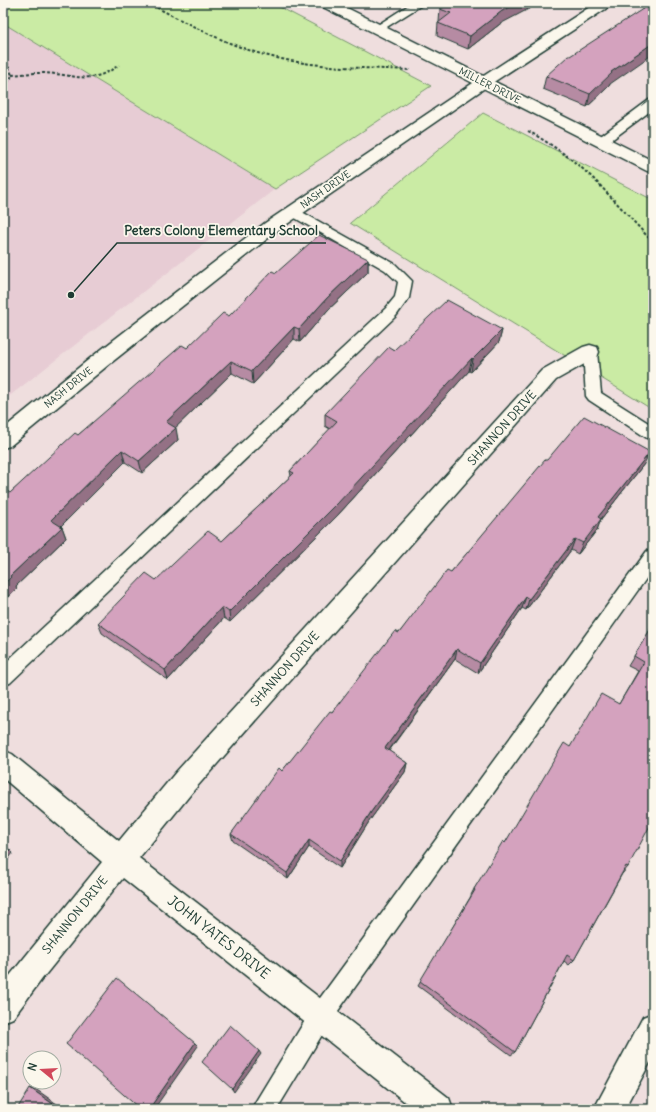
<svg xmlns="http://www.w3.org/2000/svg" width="656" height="1112" viewBox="0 0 656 1112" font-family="Delius,sans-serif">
	<rect width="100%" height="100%" fill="#efdede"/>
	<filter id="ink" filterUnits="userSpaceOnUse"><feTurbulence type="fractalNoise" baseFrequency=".025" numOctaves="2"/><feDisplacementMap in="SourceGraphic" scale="8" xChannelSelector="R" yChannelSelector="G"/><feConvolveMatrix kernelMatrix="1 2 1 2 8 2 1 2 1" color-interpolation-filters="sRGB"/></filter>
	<g filter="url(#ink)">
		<path fill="#e7ccd4" d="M3,23l272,166 -272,212z"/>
		<path fill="#caeba4" stroke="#74946c" d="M3,3h269l159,83 -156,103 -272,-166z
			M483,113l170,87v210l-303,-187z"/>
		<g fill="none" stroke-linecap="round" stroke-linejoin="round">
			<defs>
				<path id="service" d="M412,3h13l-43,27h-8l-1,-2z
					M653,99v10l-47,35h-8l-2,-3 2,-3 51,-38z
					M293,207l102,57 17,17 -3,17 -13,18 -386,367 -7,2v-20l383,-357 9,-11 3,-15 -13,-12 -97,-56 -2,-3 2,-3z
					M590,347l5,1 2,4 4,41 52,33v14l-6,-2 -58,-38 -3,-4 -3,-44 2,-4z
					M653,549v20l-325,456 -51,84h-25l4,-8 56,-92 335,-458z"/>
				<path id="minor" d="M319,3h18l316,158v11l-6,-1 -326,-165z
					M590,345l7,2 2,5 -2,5 -41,23 -362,410 -55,68 310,240 4,11h-39l-291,-231 -81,101 -29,39 -10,4v-38l99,-122 -99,-84v-28l9,4 107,87 57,-69 366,-402 41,-23z
					M653,1013v44l-28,52h-31l49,-92z"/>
				<path id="tertiary" d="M596,3h16l-2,3 -121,79 -212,146 -170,135 -97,80 -7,2v-19l90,-73 172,-133 214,-144z"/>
			</defs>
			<use href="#service" stroke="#1f3d34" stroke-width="3"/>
			<use href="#minor" stroke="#1f3d34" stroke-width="3"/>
			<use href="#tertiary" stroke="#1f3d34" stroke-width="3"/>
			<path stroke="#1f3d34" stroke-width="2" stroke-dasharray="3 2" stroke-linecap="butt" d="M148,3c41,21 83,45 129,55 44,10 89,10 134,12
				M3,53l9,22 -2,5 -7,4
				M12,75c9,-1 19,-2 28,-2 33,0 49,14 79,-8
				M528,131c29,16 57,37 79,62 16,16 30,33 46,49"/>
			<use href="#service" fill="#fbf7ec" fill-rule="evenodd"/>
			<use href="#minor" fill="#fbf7ec" fill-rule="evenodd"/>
			<use href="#tertiary" fill="#fbf7ec" fill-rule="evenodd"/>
		</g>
		<path fill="#b68ba3" stroke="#1f3d34" d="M440,9l60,15 -32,25 -31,-13 1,-13 1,-1z
			M546,76l64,8 -1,2 -22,21 -44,-18z
			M368,259v13l-41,39 -27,31 -6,-3 -41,45 -21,-11 -57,55 3,12 -36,33 -17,-11 -64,64 1,1 4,11 -50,48 1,2 -14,13 7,-108 68,-58 109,-87 42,-32 47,-43z
			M502,330l-3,12 -28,30 -2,-1 -132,145 -107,106 -6,-4 -56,62 -66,-47 -4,-10 58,-43 66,-39 69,-65 -1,-5 40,-42 -5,-3v-12l69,-64z
			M547,460l97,4 -43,55 -4,11 -19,24 -7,-4 -45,60 -4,-2 -44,65 -23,-14 -66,92 18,12 -2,9 -35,48 -30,48 -31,-21 -21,32 -55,-38 -2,-7 51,-63 50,-59 67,-79 52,-61z
			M653,582v11l-5,-3z
			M653,625l-25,242 -6,7 -48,86 -5,5 -5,-4 -49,91 -4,3 -93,-69 53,-90v-1l3,-6 96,-142 49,-43 19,-33 -10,-5z"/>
		<path fill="#947185" stroke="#1f3d34" d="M517,3h23l-40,21 -32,25 2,-13 32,-25z
			M653,43v11l-43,30 -1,2 -22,21 3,-13 21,-22z
			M368,259v13l-41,39 -27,31 -1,-13 28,-31z
			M294,327v12l-41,45 -1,-13z
			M502,330l-3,12 -28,30 2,-13z
			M472,358l-3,13 -132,145 -107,106 -1,-10z
			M231,361l1,12 -63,61 -3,-12z
			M176,428l2,12 -36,33 -3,-12z
			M122,450l3,12 -69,69 -5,-11z
			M650,452l-6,12 -43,55 -4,11 -19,24 5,-11 15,-26z
			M62,527l4,11 -50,48 1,2 -14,13v-16l7,-9z
			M575,539l-4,11 -45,60 3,-11z
			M526,597l-4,11 -44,65 2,-10z
			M222,607l2,11 -56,62 -3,-10z
			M457,649l-2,10 -71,98 1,-9z
			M407,763l-2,9 -35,48 -30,48v-7l31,-49z
			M309,840v7l-21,32 -1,-6z
			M6,846l7,7 -10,13v-16z
			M195,1043l3,3 -44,63h-5z
			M259,1051l2,3 -27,38 -2,-3z
			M30,1088l7,2 27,19h-4z"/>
		<path fill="#d4a2be" stroke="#1f3d34" d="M451,3h66l-15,8 -32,25 -32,-13 13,-10 -11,-4z
			M652,3h1v40l-42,29 1,1 -22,21 -44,-18 22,-20h2z
			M319,235l49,24 -41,39 -28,31 -5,-2 -42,44 -21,-10 -65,61 10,6 -37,33 -17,-11 -71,70 11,7 -52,49 1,1 -8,8v-93l3,-2 4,3 65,-60 3,2 104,-90 5,3 36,-35 6,3 43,-45 4,2z
			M447,300l55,30 -29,29 -1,-1 -135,146 -108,108 -7,-5 -57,63 -67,-47 48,-50 10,7 52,-49 14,10 72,-68 -4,-2 47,-50 -12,-7 64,-67 5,3z
			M584,416l66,36 -52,65 3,2 -18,24 -8,-4 -46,60 -3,-2 -46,66 -23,-14 -72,99 22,15 -36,49 -31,49 -31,-21 -22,33 -56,-39 48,-66 3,3 48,-60 2,1 63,-81 4,2 48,-63 4,2 94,-112h2z
			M653,625v195l-25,47 -2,-1 -52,94 -7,-5 -52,97 -95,-71 55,-91 -1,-1 29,-48 2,2 59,-100 6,4 31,-53 18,10 25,-42 -10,-6z
			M3,844l3,2 -3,4z
			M117,978l78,65 -46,66h-9l-74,-65z
			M230,1025l29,26 -27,38 -30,-27z
			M30,1088l30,21h-43z"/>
	</g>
	<g text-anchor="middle" stroke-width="3.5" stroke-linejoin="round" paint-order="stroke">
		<g font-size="10" fill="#1f3d34" stroke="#fbf7ec">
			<text transform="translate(490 85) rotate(27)" y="4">MILLER DRIVE</text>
			<text transform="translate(325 189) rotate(-35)" y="4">NASH DRIVE</text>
			<text transform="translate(68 387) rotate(-39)" y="4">NASH DRIVE</text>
		</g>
		<g font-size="12" fill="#1f3d34" stroke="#fbf7ec">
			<text transform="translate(502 428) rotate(-48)" y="4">SHANNON DRIVE</text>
			<text transform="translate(285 669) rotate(-48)" y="4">SHANNON DRIVE</text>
			<text transform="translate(75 915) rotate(-51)" y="4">SHANNON DRIVE</text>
		</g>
		<g font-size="14" fill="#1f3d34" stroke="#fbf7ec">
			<text transform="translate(219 937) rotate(38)" y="5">JOHN YATES DRIVE</text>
		</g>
	</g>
	<path fill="none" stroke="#1f3d34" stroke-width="1.5" d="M71 295L117 243H326"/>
	<circle fill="#1f3d34" stroke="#fbf7ec" stroke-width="1.5" cx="71" cy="295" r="4"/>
	<g font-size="13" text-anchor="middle" font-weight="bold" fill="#1f3d34" stroke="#fbf7ec" stroke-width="3.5" stroke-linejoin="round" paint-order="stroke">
		<text x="221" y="235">Peters Colony Elementary School</text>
	</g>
	<rect width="656" height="1112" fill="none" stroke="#fbf7ec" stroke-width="16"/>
	<rect x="8" y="8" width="640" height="1096" fill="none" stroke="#1f3d34" stroke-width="1.5" filter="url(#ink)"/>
	<g transform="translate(42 1070) rotate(288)"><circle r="19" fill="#fbf7ec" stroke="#a3ada2"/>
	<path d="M0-3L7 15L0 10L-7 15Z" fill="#d1495b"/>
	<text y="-6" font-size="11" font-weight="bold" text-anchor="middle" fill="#1f3d34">N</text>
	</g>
</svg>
